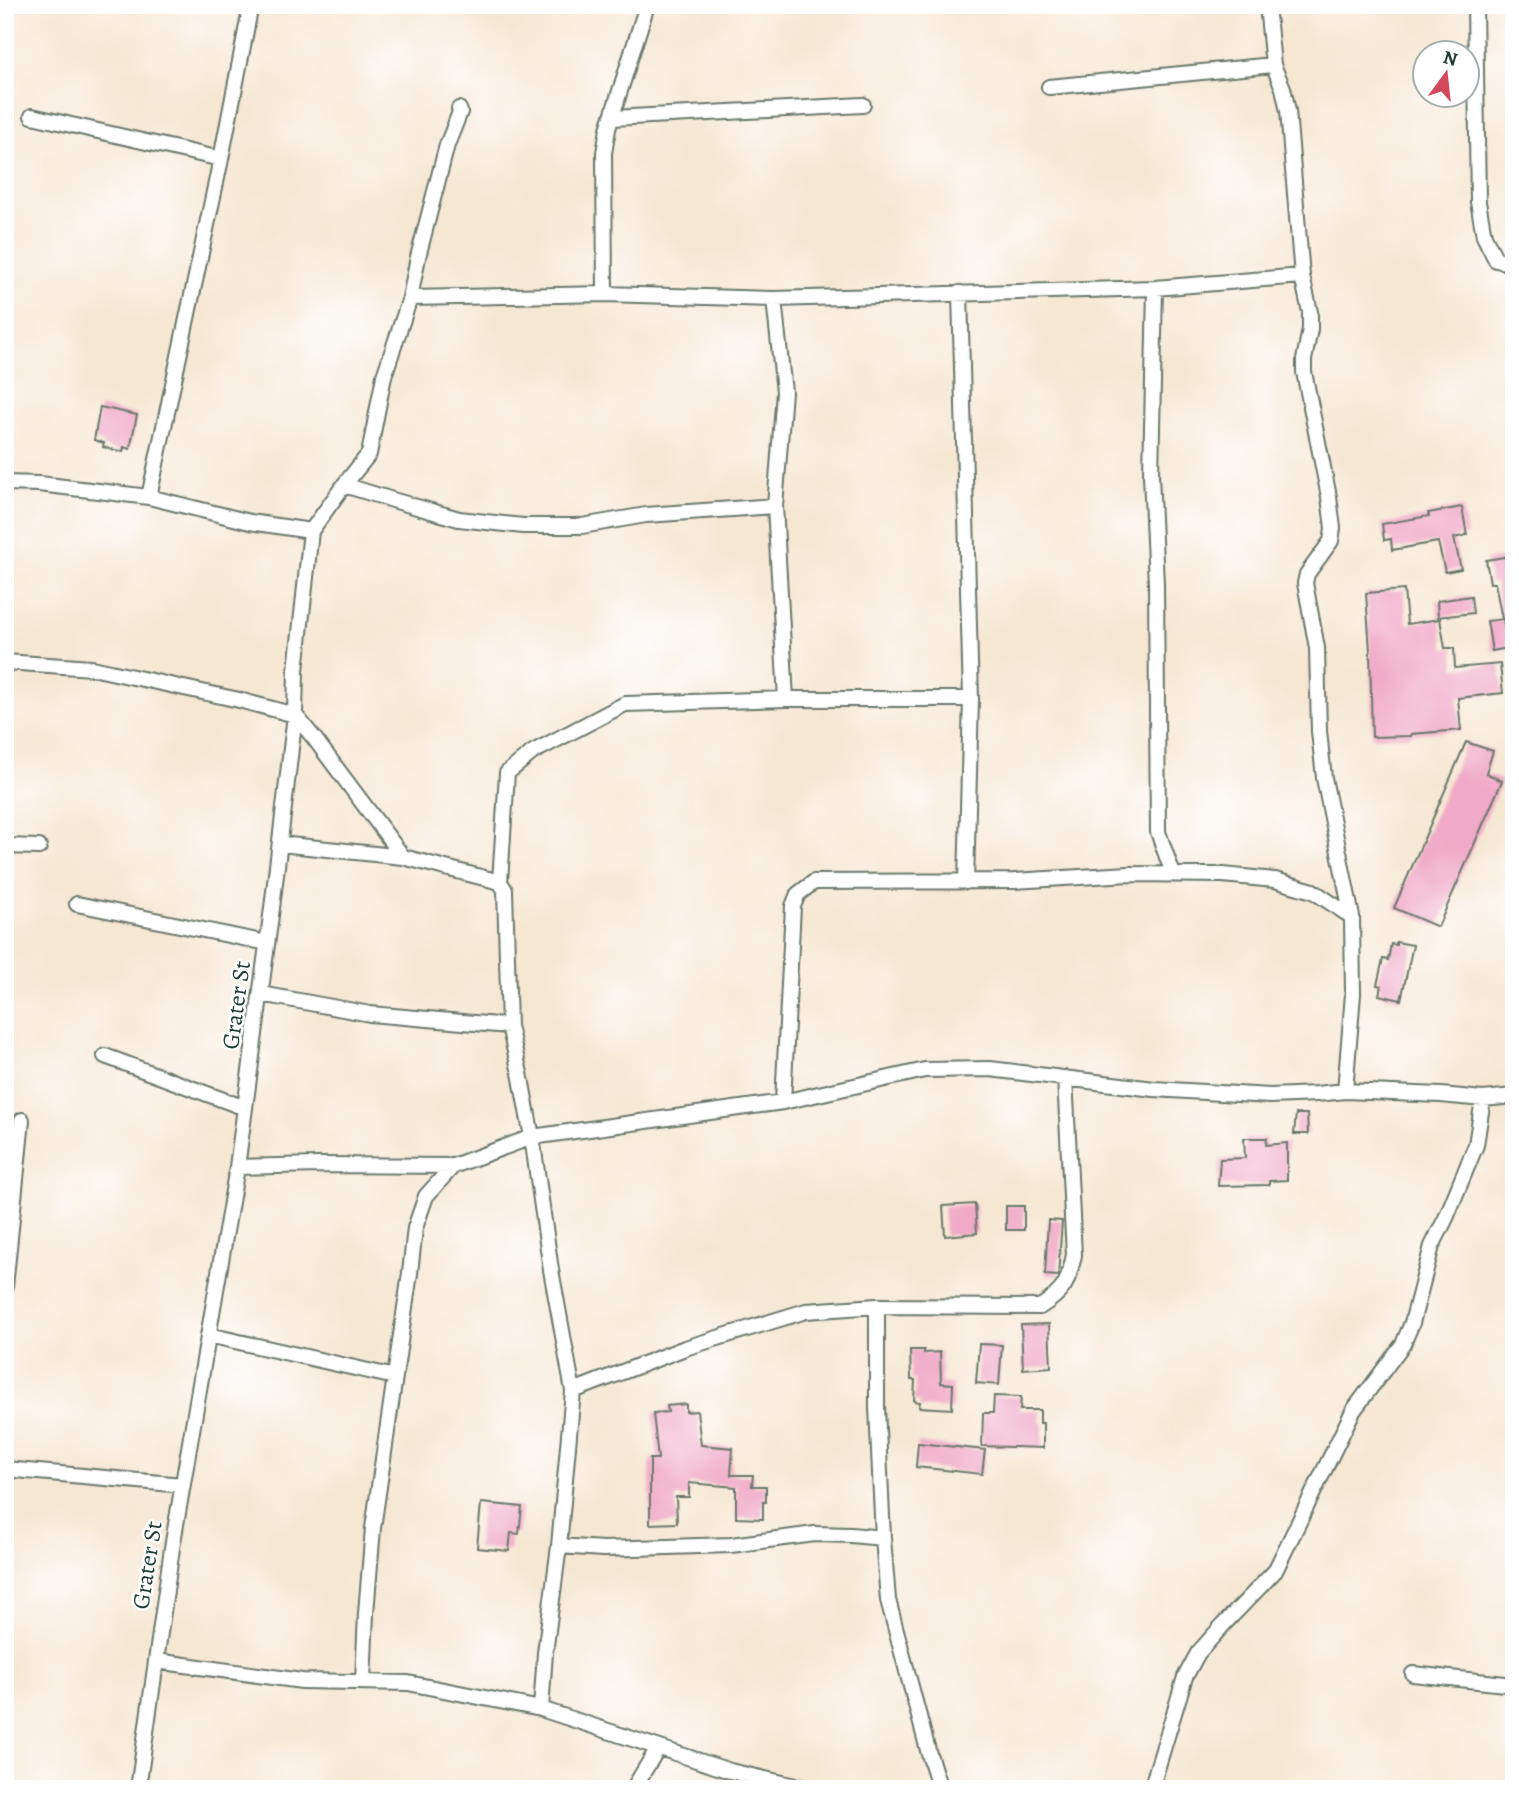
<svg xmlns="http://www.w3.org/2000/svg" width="1519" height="1794" viewBox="0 0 1519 1794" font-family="Alegreya,serif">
	<rect width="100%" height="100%" fill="#fff"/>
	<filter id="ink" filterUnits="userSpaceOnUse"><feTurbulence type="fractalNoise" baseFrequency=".0143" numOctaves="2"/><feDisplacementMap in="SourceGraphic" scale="14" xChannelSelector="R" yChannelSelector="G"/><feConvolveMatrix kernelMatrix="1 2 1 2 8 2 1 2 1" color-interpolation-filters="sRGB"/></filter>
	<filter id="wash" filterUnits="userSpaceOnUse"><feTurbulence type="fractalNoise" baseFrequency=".00686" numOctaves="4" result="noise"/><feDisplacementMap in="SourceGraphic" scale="28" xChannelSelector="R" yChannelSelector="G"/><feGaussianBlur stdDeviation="1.57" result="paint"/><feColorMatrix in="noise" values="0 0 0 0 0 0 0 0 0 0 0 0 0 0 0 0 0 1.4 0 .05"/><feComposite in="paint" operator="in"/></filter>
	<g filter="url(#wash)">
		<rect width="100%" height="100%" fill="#f6e7d3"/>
		<g id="blocks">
			<path fill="#f0a9c6" d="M100,407l37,8 -7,34 -6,-2 -1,5 -20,-5 1,-4 -10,-3z
				M1462,507l5,28 -13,3 7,31 -16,3 -7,-30 -46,8 -1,-11 -7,1 -2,-16 47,-8 -1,-3z
				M1510,556l4,20v41l-12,2 -7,-36h-5l-4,-23z
				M1404,590l3,34 33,-5 5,29h9l1,20 45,-4 3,29 -45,5 3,32 -50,4v2l-39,1 -2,-86 -4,-58z
				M1471,596l2,17 -35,4 -1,-16z
				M1503,619l5,29 -16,3 -5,-30z
				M1466,742l27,9 -7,22 16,8 -64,146 -44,-19z
				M1396,942l17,3 -12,55 -22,-5 2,-9 -4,-1 6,-26 5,1 3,-16 5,1z
				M1296,1114h11l1,20h-14z
				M1244,1138h23l-1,7 21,-2v37l-18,1v4l-51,1 2,-27 25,-1z
				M975,1204l2,29 -32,3 -2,-30z
				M1006,1206h18v24h-18z
				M1048,1220l14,1 -4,55 -13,-1z
				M1049,1324l2,43 -28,2 -2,-44z
				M979,1344l23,1 -3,40 -23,-2z
				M910,1350h14v3l16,-1 1,31 12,1 -1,25 -33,-2 1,-5 -6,-1 1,-21h-4z
				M994,1396l27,1 -1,13h20v13h3v25l-61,-2 1,-33h10z
				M686,1404v8l11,-1 4,34 32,3 -2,27h22l-1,11h14v16h-3v17l-27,-1v-31l-47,-4v14h-13l1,26 -27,1v-65h8l-5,-46 15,-1 -1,-6z
				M918,1443l67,7 -3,24 -66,-7z
				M481,1503l41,4 -3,27 -8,-1 -2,18 -32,-3z"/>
		</g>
	</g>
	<g filter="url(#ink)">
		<use href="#blocks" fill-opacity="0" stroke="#6a786c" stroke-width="2"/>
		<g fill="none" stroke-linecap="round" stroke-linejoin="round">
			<defs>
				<path id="minor" d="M1267,5l6,60 10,23 5,23 14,165 8,36v17l-6,31v12l25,125 4,31 -2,13 -24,33 -2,9 12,65 2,83 5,47 28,139 1,77 -8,97
					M1475,5l3,197 6,34 12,24 18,4
					M1049,87l224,-22
					M32,116l189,43
					M612,118l251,-13
					M1155,288l-4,187 5,109 2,248 15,42
					M960,293l11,406 -5,183
					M605,294l-1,-141 4,-24 39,-124
					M410,298l195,-4 169,5 381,-11 147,-12
					M774,299l10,93 -9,114 11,193
					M5,483l34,1 110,13 101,25 61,9 -15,139 -1,45 -23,193 -35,259 -65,381 -34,241
					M344,485l25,-31 15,-78 26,-78 8,-41 29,-112 13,-33 -1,-3
					M149,497l72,-338 30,-154
					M311,531l33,-46 52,16 63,18 64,7h59l64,-11 129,-9
					M5,662l87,6 147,32 56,15 19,23 89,119 97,25 5,8 4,136 11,47 12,64 19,133 22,121 -14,155 -14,107 -4,56
					M280,844l123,13
					M5,846l34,1
					M500,882l7,-109 26,-21 92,-48 161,-5h185
					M77,904l190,39
					M261,994l109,20 139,12
					M105,1056l140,52
					M783,1102l10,-196 5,-12 16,-12 200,-1 115,-7 94,1 52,5 38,11 39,26
					M237,1167l82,-2 134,1 79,-29 251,-35 142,-32 65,-1 164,20 116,7 47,-2 28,-3 96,4 42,4 31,-3
					M5,1287l17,-167
					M877,1306v101l6,131 5,62 41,154 11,35
					M208,1335l187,42
					M573,1391l112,-43 121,-37 71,-5 163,1c25,-16 28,-24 34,-52l-9,-177
					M5,1469l178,16
					M559,1546l44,3 128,-4 84,-11 36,1 32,3
					M156,1661l146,20 106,2 133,26 189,62 79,18
					M1413,1674l101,11
					M363,1682l3,-69 7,-85 37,-255 5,-45 11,-32 27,-30
					M633,1789l25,-41
					M1151,1789l34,-112 13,-24 25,-28 52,-54 78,-160 50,-67 9,-21 20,-77 14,-28 30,-73 7,-46"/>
			</defs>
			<use href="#minor" stroke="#6a786c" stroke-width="18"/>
			<use href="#minor" stroke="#fff" stroke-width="14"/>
		</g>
	</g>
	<g text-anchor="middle" stroke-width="5" stroke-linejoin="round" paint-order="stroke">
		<g font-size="24" fill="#1f3d34" stroke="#fff">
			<text transform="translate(236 1005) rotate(-82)" y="8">Grater St</text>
			<text transform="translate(147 1565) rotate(-81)" y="8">Grater St</text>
		</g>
	</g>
	<rect width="1519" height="1794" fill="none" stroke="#fff" stroke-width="28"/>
	<g transform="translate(1446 74) rotate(15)"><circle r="33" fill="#ffffff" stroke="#a5b1ae" stroke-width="2"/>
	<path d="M0-5L12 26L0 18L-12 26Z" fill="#d1495b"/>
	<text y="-10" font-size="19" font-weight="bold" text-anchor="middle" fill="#1f3d34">N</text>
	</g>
</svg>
